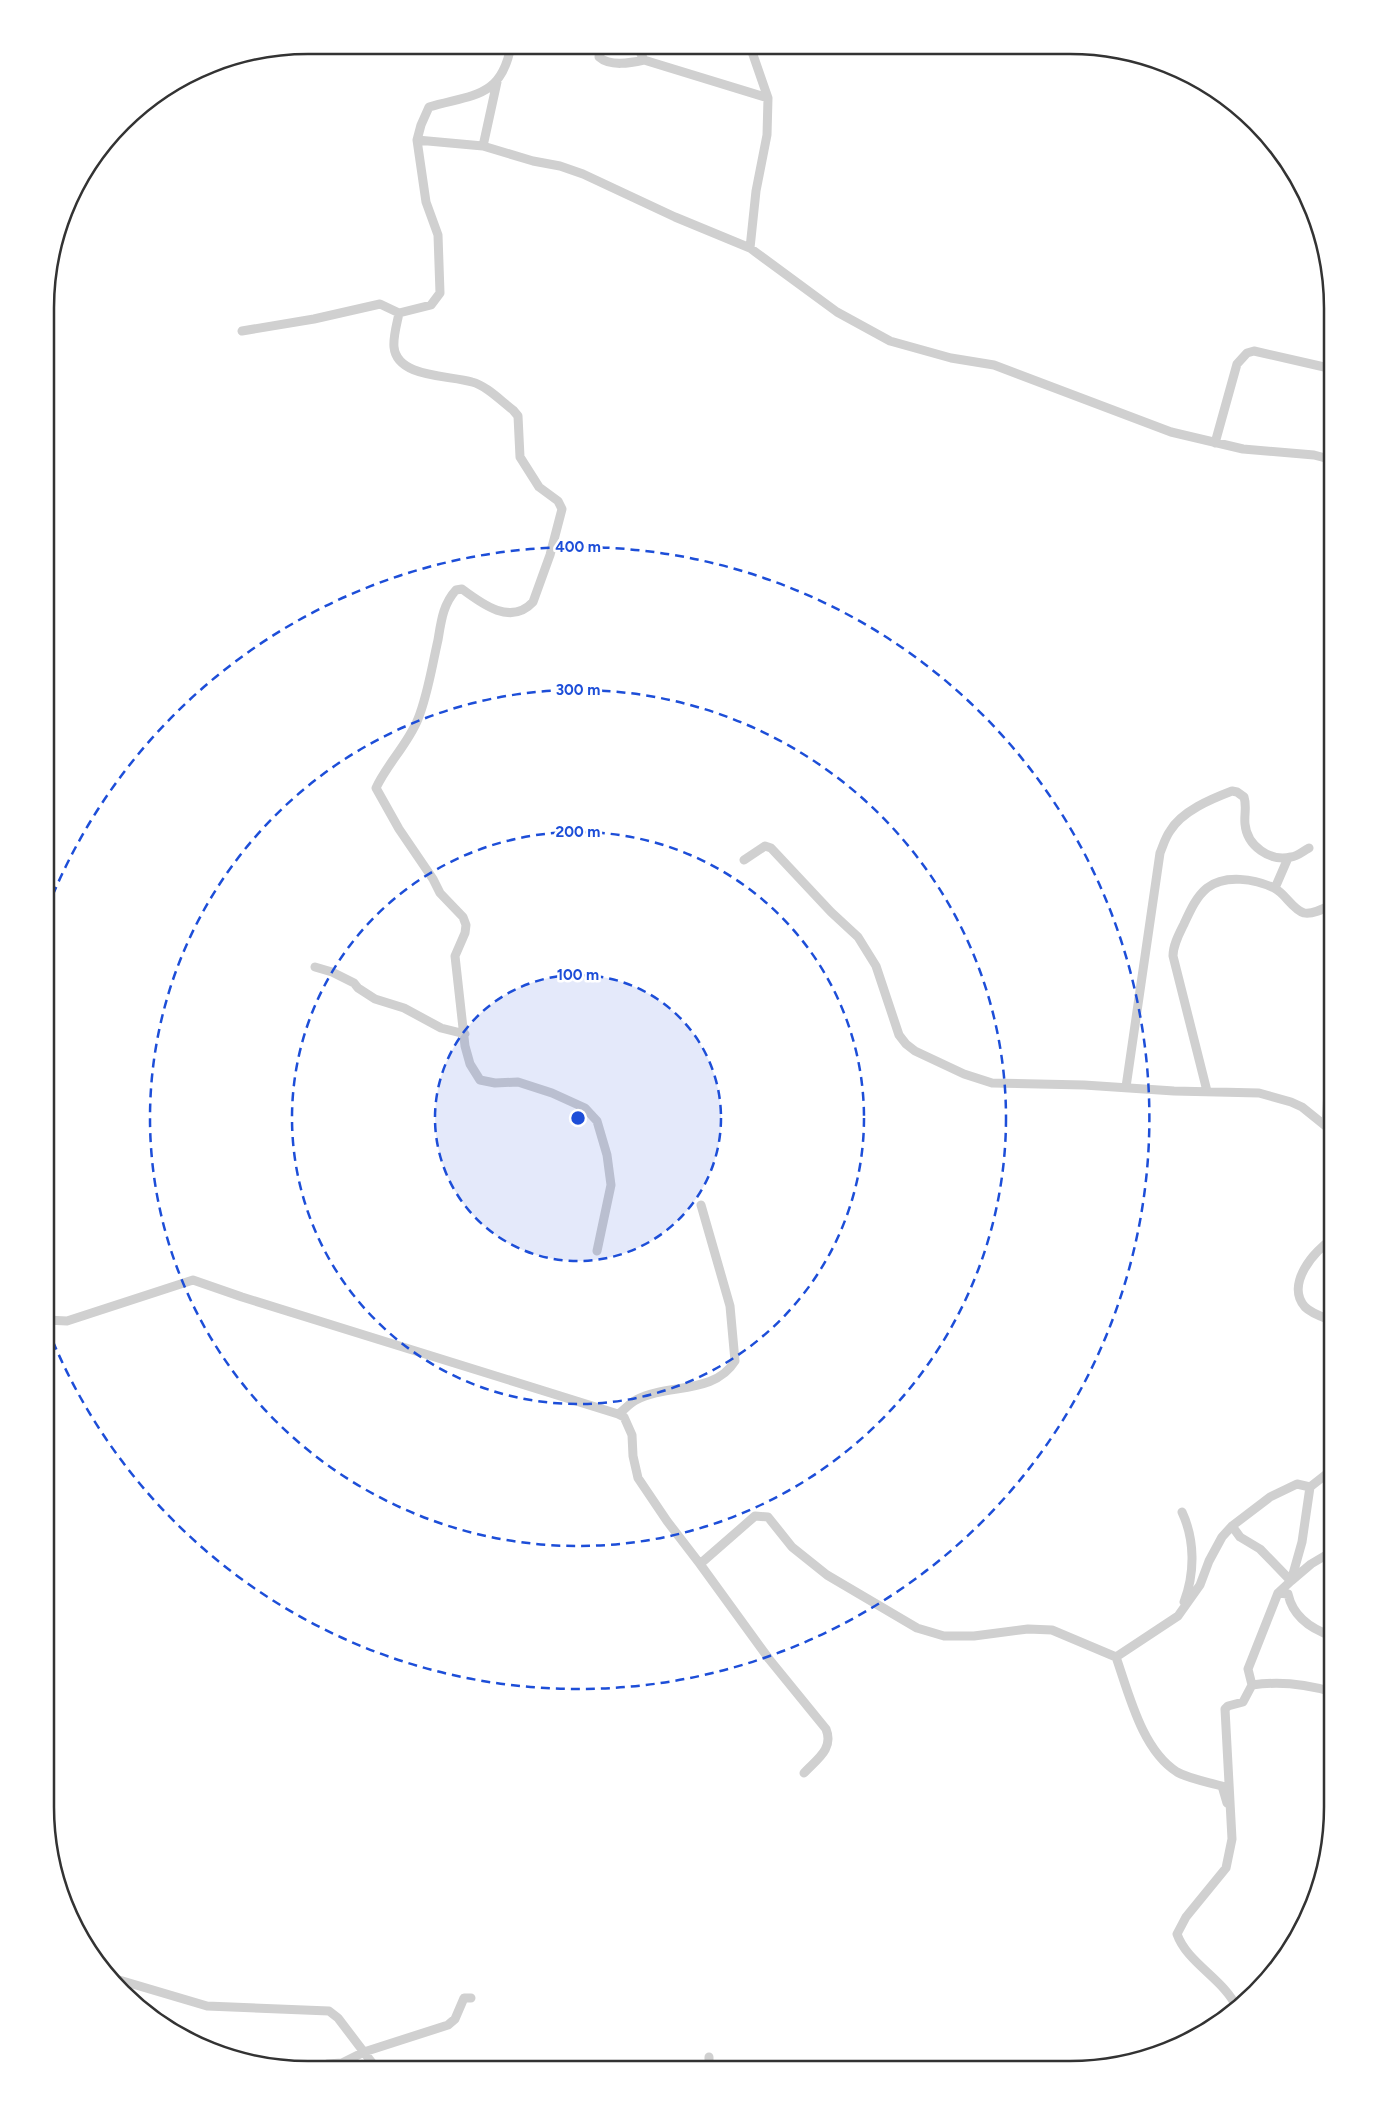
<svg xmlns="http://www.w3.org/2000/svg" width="1378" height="2115" viewBox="0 0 1378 2115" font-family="Figtree,sans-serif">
	<rect width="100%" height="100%" fill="#fff"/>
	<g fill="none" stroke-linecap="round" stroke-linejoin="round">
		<path stroke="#d0d0d0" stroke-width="9" d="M600,46l-1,11c11,10 32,6 45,3
			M643,46l-2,8 3,6 124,38 -1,37 -11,56 -6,57
			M750,46l18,52
			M417,140l66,6 50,15 27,5 23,8 92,43 75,31 87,64 53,29 61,17 43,7 177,67 72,17 71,6 19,5
			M483,146l14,-64
			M399,313l32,-8 9,-12 -2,-58 -12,-33 -9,-62 4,-15 8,-18c45,-13 72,-9 82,-61
			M242,331l72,-12 66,-15 19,9c-2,11 -6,23 -5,34 3,31 55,28 78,35 15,4 29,19 41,28l5,6 2,41 19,30 19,14 4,8 -12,46 -17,47c-22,24 -51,2 -71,-13l-6,1c-13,14 -15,32 -18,50 -6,26 -10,54 -20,79 -10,25 -31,45 -42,69l23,41 34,50 7,14 23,24 3,8 -1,8 -10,23 10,90 5,18 10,16 15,3 23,-1 34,11 33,15 12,13 10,34 4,30 -14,66
			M1215,443l22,-79 10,-11 7,-2 79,18
			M744,860l21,-14 6,2 60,64 27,25 18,29 23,69 7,9 9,7 49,23 28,9 92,2 90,6 85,2 32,9 11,5 31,25
			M1275,888l13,-30
			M315,967l17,5 22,11 4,5 17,11 29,9 37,20 24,6
			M1126,1087l34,-234c3,-7 5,-15 10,-22 12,-20 41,-32 62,-40l5,1 7,5c3,9 0,18 1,27 2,22 25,38 46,33 7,-1 12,-6 18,-9
			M1207,1091l-34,-135c0,-11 6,-22 11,-32 6,-13 12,-27 23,-36 18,-14 48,-9 67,0 11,5 18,21 30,25 8,2 21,-5 29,-9
			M1326,1125l3,-52
			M46,1320l21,1 126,-41 49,17 376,117 6,3 8,18 1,21 5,22 29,43 33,43 55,-48 13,1 24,30 35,28 90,53 27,8h30l54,-7 24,1 64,27 62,-41 22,-31 9,-24 13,-24 10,-11 38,-29 27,-13 13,3
			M1333,1321c-10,-4 -21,-7 -28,-14 -20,-22 9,-57 28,-68
			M618,1414c6,-4 12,-11 18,-14 32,-17 78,-5 99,-39l-5,-55 -29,-101
			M1182,1512c13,28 13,61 2,90
			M1232,1526l8,11 20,12 31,32 20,-17 22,-13
			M700,1564l69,95 57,70c8,20 -9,30 -22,44
			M1278,1593l10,1c5,23 23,35 44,42
			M1116,1657c13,37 26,93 61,115 12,7 31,10 45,14l5,17
			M1252,1685c28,-4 54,-1 80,7
			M109,1977l98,29 122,5 9,7 38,50
			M1237,2008c-13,-29 -50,-45 -60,-74l9,-17 40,-49 6,-29 -7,-130 3,-3 15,-4 9,-17 -4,-16 30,-76 13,-12 11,-39 8,-55 23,-18
			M709,2057v12
			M325,2068l2,-4 15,-1 22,-11 84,-27 7,-6 9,-21h7"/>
	</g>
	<circle cx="578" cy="1118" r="143" fill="#1d4ed8" fill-opacity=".12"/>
	<g fill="none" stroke="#1d4ed8" stroke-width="2.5" stroke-dasharray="9 6">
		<circle cx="578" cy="1118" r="143"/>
		<circle cx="578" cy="1118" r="286"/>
		<circle cx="578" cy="1118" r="428"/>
		<path d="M47 909A571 571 0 1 1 47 1327"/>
	</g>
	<path d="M0 0H1378V2115H0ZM308 54H1070A254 254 0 0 1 1324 308V1807A254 254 0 0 1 1070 2061H308A254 254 0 0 1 54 1807V308A254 254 0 0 1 308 54Z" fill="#fff" fill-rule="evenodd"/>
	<path fill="none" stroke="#333" stroke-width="2.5" d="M308 54H1070A254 254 0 0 1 1324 308V1807A254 254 0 0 1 1070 2061H308A254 254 0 0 1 54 1807V308A254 254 0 0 1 308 54Z"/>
	<circle cx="578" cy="1118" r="8" fill="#1d4ed8" stroke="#fff" stroke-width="2.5"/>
	<g font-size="15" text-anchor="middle" font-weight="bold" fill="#1d4ed8" stroke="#fff" stroke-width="5" stroke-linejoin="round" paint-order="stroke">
		<text x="578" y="552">400 m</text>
		<text x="578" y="695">300 m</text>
		<text x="578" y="837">200 m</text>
		<text x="578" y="980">100 m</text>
	</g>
</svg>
